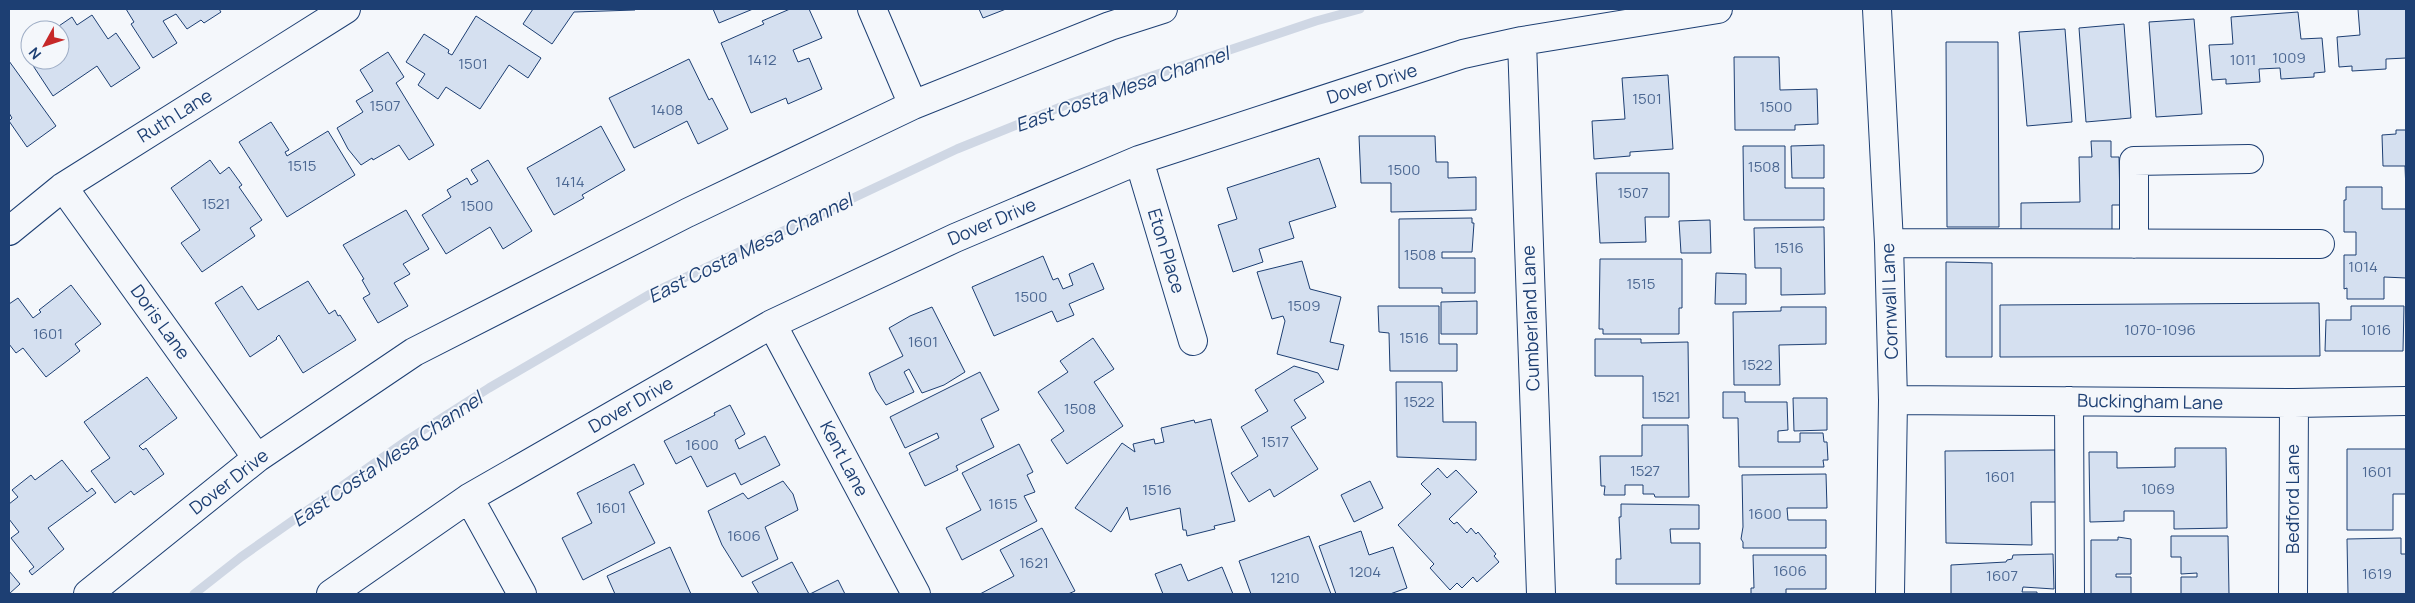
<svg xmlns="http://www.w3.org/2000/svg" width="2415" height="603" viewBox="0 0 2415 603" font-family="Manrope,sans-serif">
	<rect width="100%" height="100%" fill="#f4f7fb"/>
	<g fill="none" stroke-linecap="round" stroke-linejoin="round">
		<path stroke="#cfd7e4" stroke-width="9" d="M194,594l47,-37 168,-118 80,-51 163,-95 305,-144 111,-45 248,-83 44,-12"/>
	</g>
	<path fill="#d5e0f0" stroke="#1d3f73" d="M126,9h93l2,3 -17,11 -3,-3 -14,9 -11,-15 -13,7 14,22 -24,15 -22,-34 3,-2z
		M533,9h102v1l-61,2 -22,32 -29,-20z
		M713,9h40l-34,14z
		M790,9h19l13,29 -29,12 5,12 11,-4 13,31 -34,15 -2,-6 -35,15 -30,-70 43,-19 -2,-3z
		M979,9h27l-23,9z
		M2358,9h48v49l-20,1v10l-34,2v-5l-13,1 -2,-30 23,-2z
		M2298,12l3,27 21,-1 3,34 -11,1v4l-33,2 -1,-11 -21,1 1,13 -34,2v-5l-14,1 -3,-35 24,-1 -2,-27z
		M92,15l16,24 8,-6 24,35 -29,19 -14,-21 -44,30 -25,-38 2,-2v4h30v-30h-7l19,-13 5,8z
		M476,16l65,42 -13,20 -19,-13 -29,44 -34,-22 -8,12 -20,-14 7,-11 -19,-12 18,-28 25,16 -1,3 4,2z
		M2194,19l8,95 -46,3 -7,-95z
		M2124,24l7,94 -45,4 -7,-94z
		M2065,29l7,93 -45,4 -8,-94z
		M1946,42h52l1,185h-52z
		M388,52l16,25 -8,6 38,62 -25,15 -10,-15 -26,15 -1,-2 -11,7 -13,-16 -11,-21 26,-16 -7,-11 17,-10 -13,-21z
		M1734,57h45l1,33 37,-1 1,35 -23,1v5h-60z
		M689,59l20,41 3,-2 16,31 -30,15 -11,-23 -53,27 -25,-50z
		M9,61l47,65 -29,21 -18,-26 3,-3 -3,-5z
		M1668,75l5,74 -43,3v4l-36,3 -2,-38 33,-2 -3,-41z
		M271,122l18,28 -4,2 2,4 41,-25 27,44 -68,42 -48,-75z
		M601,126l24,44 -43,25 2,3 -30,17 -27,-47z
		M2396,130h10v61l-1,-25h-22l-1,-31 14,-1z
		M1359,136h76l1,26h12v16l28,-1v33l-85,2v-29h-30z
		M2091,141h20v16h8l1,48h-8v27l-91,1v-30l59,-1 -1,-45h13z
		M1824,145v33h-32l-1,-32z
		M1743,146h42v42h39v32h-80z
		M1319,158l17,49 -47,15 5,16 -35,11 4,13 -30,10 -15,-47 19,-6 -10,-31z
		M210,160l10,14 9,-7 13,18 -3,2 23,33 -12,8 5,8 -53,36 -21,-29 19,-13 -29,-42z
		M488,160l44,71 -29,18 -13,-22 -44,27 -24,-39 29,-18 -4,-7 20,-12 4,7 7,-4 -7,-11z
		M1596,173h73v44h-24l1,25 -46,1z
		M2346,187h36v22h24v69l-22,-1v22h-37v-11l-3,1v-34h12v-23h-12v-32h2z
		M406,210l23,39 -26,15 7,10 -16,9 14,23 -30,17 -15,-25 7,-4 -8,-14 2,-1 -21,-34z
		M1472,218v5h2l-2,29h-30v6h33v35h-33v-5h-43v-69z
		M1710,220l1,33h-30l-2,-32z
		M1824,227l1,67 -44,1v-27h-26l-1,-40z
		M1043,256l10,24 5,-2 5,11 10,-4 -4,-11 24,-11 11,26 -35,15 5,11 -17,7 -5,-11 -58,25 -22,-49z
		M1600,259h82v49h-3v26h-76v-5h-4z
		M1302,261l8,28 31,8 -11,45 14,3 -6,25 -61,-16 8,-33 -2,-5 -11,3 -15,-47z
		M1946,262l46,1v94h-46z
		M1716,273l30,1v30h-31z
		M308,281l21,33 6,-4 3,6 2,-1 16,25 -53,33 -24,-38 -3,3 1,1 -27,18 -35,-54 27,-17 16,24z
		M71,285l30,39 -26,20 5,7 -34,26 -23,-29 -7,5 -7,-9v-40l9,-6 15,20 8,-6 -2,-2z
		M1477,301v33h-36v-32z
		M2319,303l1,53 -320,1v-52z
		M1378,306h61v38h18v27h-67l-1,-38 -10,-1z
		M2351,306h53l-1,45h-78l1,-31h25z
		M932,307l33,65 -21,13 -22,8 -13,-24 -5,3 10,20 -28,13 -10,-15 -7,-17 34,-17 -14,-28 21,-12z
		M1781,307h45v37l-47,1 1,40h-46l-1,-73 48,-1z
		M1093,338l21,31 -20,13 29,44 -56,38 -16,-24 13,-9 -26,-39 30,-20 -8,-11z
		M1595,339h46v4l47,-1 1,76h-46v-42h-48z
		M1294,366l24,7 6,9 -30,18 12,18 -15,9 27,42 -44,28 -4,-8 -21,13 -18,-29 27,-17 -17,-29 27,-16 -13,-21z
		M980,372l19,38 -18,9 13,28 -38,19 2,4 -33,16 -16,-33 30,-15 -2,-5 -32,15 -15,-31z
		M147,377l30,41 -38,28 4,4 3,-2 18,26 -30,21 -3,-4 -16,12 -24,-32 19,-13 -26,-36z
		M1396,382h46l1,40h33v38l-79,-3z
		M1723,392h22v10h42l1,28 -10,1v11h22v-9h23l1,9h3l1,18h-5l1,7h-85l-1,-49h-15z
		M1793,398h34v32l-33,1z
		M730,405l15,29 -10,6 4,9 26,-13 15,29 -39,20 -6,-12 -28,14 -16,-31 -15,8 -12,-23 51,-26 -1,-2z
		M1211,419l24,102 -21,5 1,3 -28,7 -1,-6h-3l-3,-22 -50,12 -3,-13 -16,25 -36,-24 47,-65 13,9 -2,-8 21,-5 1,5 9,-2 -3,-14 33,-8 1,3z
		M1642,425h46l1,72h-34l-1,-3h-11v-9h-18v10h-21l1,-9h-4l-1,-30h42z
		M1019,444l14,28 -6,3 8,17 -11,4 13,25 -75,39 -16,-32 35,-18 -19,-37z
		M2175,448h51l1,80 -53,1v-18h-50v10l-34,1 -1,-70h28v16l58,-1z
		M2347,449h59v45h-13v36h-46z
		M2055,450l1,52h-25l1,43 -86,-2 -1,-92z
		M62,460l25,32 5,-4 4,5 -48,35 16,21 -32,26 -3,-4 5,-4 -23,-29 8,-6 -10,-13v-15l9,-7 -6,-7 19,-15 4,5z
		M634,464l10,20 -15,8 26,51 -72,37 -21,-42 30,-15 -15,-30z
		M1438,468l9,10 9,-8 21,22 -28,27 5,5 3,-2 10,11 4,-5 5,6 2,-2 18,22 -2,2 5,6 -22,20 -4,-5 -11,11 -5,-5 -7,7 -20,-22 4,-4 -36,-39 33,-31 -10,-10z
		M1826,474l1,34h-40l1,12h38v28h-83v-6l-2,-3 2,-12 -1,-52z
		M783,481l10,13 5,16 -33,17 13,32 -36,18 -20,-32 -14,-34 35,-18 5,6z
		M1370,481l13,27 -29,14 -13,-27z
		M1621,504l78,1v24h-29l1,14h29v41h-84v-25h5l-2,-42h2z
		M1042,528l33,63 -7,3h-88l34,-18 -14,-26z
		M1361,531l8,24 24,-8 14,41 -17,6h-54l-17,-48z
		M1309,536l22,58h-80l-12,-33z
		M2171,536h57l1,58h-58h10v-17h16v-4l-16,1v-17h-10z
		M2118,537l13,2v35h-15v3h15v17h-40v-54h27z
		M2401,538v16h5v40h-58l-1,-55z
		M670,547l21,47h-76l-8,-18z
		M2053,554l1,35 -31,-2 -1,5h15v2h-86v-29l55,-3 1,-2 5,-1 1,-4z
		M1753,555h73v34h-40v5h-35v-6h3z
		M792,562l17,32h-50l-7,-12z
		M1181,564l7,17 34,-14 11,27h-70l-8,-20z
		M9,571l11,13 -11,10z
		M838,580l7,14h-35z"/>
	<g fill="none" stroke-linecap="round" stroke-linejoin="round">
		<defs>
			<path id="minor" d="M872,9l41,96
				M1877,9l12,234 4,157 -3,194
				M1522,41l19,553
				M1139,160l54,181
				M63,187l194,271
				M9,231l54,-44 283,-178
				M1889,243l431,1
				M2134,244v-83l115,-2
				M772,324l144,270
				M1893,400l401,3 112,-2
				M2069,401l1,193
				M469,498l53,96
				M88,594l169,-136 157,-106 273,-139 226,-108 197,-79 53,-17
				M331,594l138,-96 303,-174 183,-86 184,-78 324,-106 59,-13 196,-32
				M2293,594l1,-191"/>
		</defs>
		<use href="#minor" stroke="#1d3f73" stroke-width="30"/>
		<use href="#minor" stroke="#f4f7fb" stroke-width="28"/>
	</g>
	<g text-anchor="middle" stroke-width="4" stroke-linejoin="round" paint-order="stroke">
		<g font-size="15" fill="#4b6792">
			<text x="2289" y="63">1009</text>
			<text x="762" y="65">1412</text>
			<text x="2243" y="65">1011</text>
			<text x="473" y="69">1501</text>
			<text x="1647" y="104">1501</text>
			<text x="385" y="111">1507</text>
			<text x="1776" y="112">1500</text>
			<text x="667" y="115">1408</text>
			<text x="302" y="171">1515</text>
			<text x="1764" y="172">1508</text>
			<text x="1404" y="175">1500</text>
			<text x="570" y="187">1414</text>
			<text x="1633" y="198">1507</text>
			<text x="216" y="209">1521</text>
			<text x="477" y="211">1500</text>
			<text x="1789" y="253">1516</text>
			<text x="1420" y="260">1508</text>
			<text x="2363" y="272">1014</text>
			<text x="1641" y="289">1515</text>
			<text x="1031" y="302">1500</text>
			<text x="1304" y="311">1509</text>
			<text x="2160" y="335">1070-1096</text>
			<text x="2376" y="335">1016</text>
			<text x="48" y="339">1601</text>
			<text x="1414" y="343">1516</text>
			<text x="923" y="347">1601</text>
			<text x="1757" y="370">1522</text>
			<text x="1666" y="402">1521</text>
			<text x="1419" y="407">1522</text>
			<text x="1080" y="414">1508</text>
			<text x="1275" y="447">1517</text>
			<text x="702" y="450">1600</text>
			<text x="1645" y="476">1527</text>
			<text x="2377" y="477">1601</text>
			<text x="2000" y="482">1601</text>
			<text x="2158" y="494">1069</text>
			<text x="1157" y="495">1516</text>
			<text x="1003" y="509">1615</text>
			<text x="611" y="513">1601</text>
			<text x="1765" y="519">1600</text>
			<text x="744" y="541">1606</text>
			<text x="1034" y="568">1621</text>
			<text x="1790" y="576">1606</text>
			<text x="1365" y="577">1204</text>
			<text x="2377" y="579">1619</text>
			<text x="2002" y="581">1607</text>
			<text x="1285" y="583">1210</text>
		</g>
		<g font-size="18" fill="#1d3f73" stroke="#f4f7fb">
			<text transform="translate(1372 84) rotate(-18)" y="6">Dover Drive</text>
			<text transform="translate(175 116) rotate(-32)" y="6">Ruth Lane</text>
			<text transform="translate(992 222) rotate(-23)" y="6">Dover Drive</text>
			<text transform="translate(1166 251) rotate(73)" y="6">Eton Place</text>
			<text transform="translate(1890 301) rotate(-92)" y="6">Cornwall Lane</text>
			<text transform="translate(1531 318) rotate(-92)" y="6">Cumberland Lane</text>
			<text transform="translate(160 322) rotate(54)" y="6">Doris Lane</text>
			<text transform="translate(2150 402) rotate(1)" y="6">Buckingham Lane</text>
			<text transform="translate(631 405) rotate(-30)" y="6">Dover Drive</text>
			<text transform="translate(844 459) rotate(62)" y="6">Kent Lane</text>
			<text transform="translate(229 482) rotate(-38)" y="6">Dover Drive</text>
			<text transform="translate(2293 499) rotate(-90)" y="6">Bedford Lane</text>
		</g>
		<g font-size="19" font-style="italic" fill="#1d3f73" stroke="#f4f7fb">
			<text transform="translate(1122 89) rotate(-19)" y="7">East Costa Mesa Channel</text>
			<text transform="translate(750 248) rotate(-26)" y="7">East Costa Mesa Channel</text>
			<text transform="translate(387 459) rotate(-34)" y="7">East Costa Mesa Channel</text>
		</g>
	</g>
	<rect width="2415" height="603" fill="none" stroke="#1d3f73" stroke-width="20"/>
	<g transform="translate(45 45) rotate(230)"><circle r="24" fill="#f4f7fb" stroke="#9eadc5"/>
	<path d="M0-4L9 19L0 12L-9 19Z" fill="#c62828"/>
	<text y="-8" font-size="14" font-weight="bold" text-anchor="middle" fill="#1d3f73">N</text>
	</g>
</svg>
